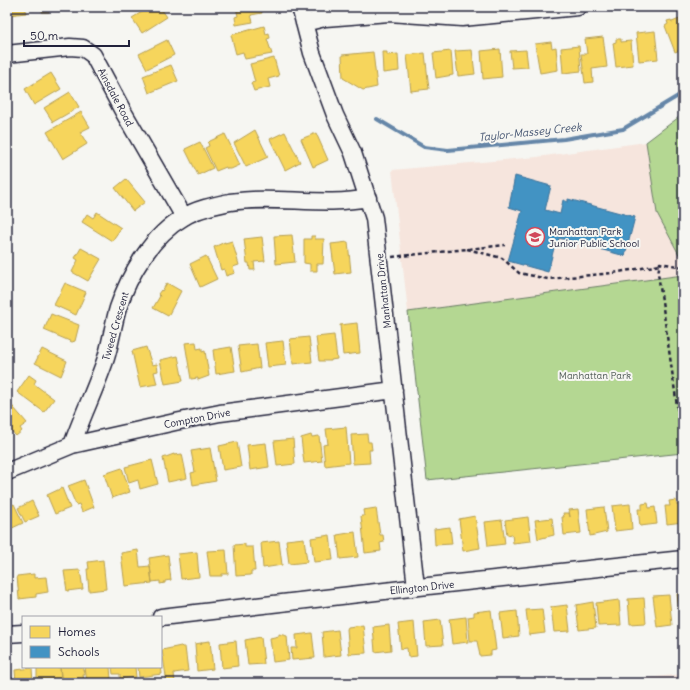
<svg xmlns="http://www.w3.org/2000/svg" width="690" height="690" viewBox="0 0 690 690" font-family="Delius,sans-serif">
	<rect width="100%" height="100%" fill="#f6f6f2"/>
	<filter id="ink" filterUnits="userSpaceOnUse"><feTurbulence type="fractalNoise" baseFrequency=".025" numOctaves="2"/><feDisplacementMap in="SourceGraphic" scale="8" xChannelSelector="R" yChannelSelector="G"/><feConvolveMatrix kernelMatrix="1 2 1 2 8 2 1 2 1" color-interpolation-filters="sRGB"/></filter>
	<g filter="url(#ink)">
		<path fill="#f6e5dd" d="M646,142l11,71 26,49v13l-275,37 -16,-142 145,-13z
			M683,674v9h-83z"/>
		<path fill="#b4d792" stroke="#6b7c66" d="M683,114v148l-26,-49 -11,-71z
			M683,275v178l-256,27 -19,-168z"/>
		<path fill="#f6d55c" stroke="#b69f52" d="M9,7h17v6l-17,2z
			M32,7h18v1l-1,4h-7v-3l-10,1z
			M150,7h10l7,10 -25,16 -10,-15z
			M236,7h27h-2l1,6 -11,2 2,7 -17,3 -1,-8 3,-1z
			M682,18l1,31 -8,3 -10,-26 3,-2 -1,-3 4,-1 1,2z
			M264,26l2,8 3,-1 1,5 -3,1 5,15 -27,5 -2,-7 -7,2 -5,-19z
			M655,31l3,28 -19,2 -3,-28z
			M603,37l4,30 -15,2 1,13 -8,1 -4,-29h6l-2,-15z
			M616,39h5v3l10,-1 2,24 -17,2 -3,-24 3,-1z
			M167,40l7,15 -27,14 -8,-15z
			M551,42l1,6 4,-1 2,23 -18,3 -5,-29z
			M579,46l2,25 -18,2 -2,-25z
			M500,49l2,28 -19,2 -2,-28z
			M472,50l3,24 -17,2 -3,-25z
			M526,50l2,17 -16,1 -2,-17z
			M451,51l2,24 -17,3 -3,-25z
			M373,52l4,35 -14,3 -20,-12 -1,-23z
			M382,52h5v3l11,-1 1,17 -16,2z
			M425,53l4,36 -18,2 -4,-36z
			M274,58l5,18 -11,3 2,8 -16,4 -3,-8 4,-1 -5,-18z
			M171,65l7,16 -29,12 -6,-17z
			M51,73l10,16 -27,16 -9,-16z
			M70,92l9,15 -26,15 -9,-14z
			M81,112l9,15 -10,5 7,12 -24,15 -16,-27z
			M255,130l13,27 -22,10 -12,-24z
			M285,132l15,30 -15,8 -15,-31z
			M316,133l12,27 -15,7 -12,-28z
			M225,134l15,31 -9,4h-4l-1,-2 -10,4 -11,-23 4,-2 -1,-3 2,-2z
			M200,142l13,26 -15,7 -13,-26z
			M126,179l19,23 -12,9 -18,-23z
			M97,212l24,16 -9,13 -30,-19 5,-8 6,4z
			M7,235l2,13h-2z
			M292,235l3,27 -19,2 -2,-28z
			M311,236h4v3h9l-1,25h-6v7h-7v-7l-6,-1v-24h7z
			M262,237l3,24 -11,1 1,8h-5l-1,-7h-2l-3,-24z
			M232,241l7,24 -6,2 2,6 -9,3 -2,-7 -3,1 -7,-23 11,-5v1z
			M348,242l3,30 -16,2 -4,-30z
			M81,248l20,11 -13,22 -16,-9 6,-12 -3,-2z
			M206,256l11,23 -17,8 -10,-23z
			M65,283l21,9 -10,23 -22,-10z
			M167,283l14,8 -13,25 -15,-8 7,-12 -2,-2 3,-4 1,1z
			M51,314l28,11 -4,16 -3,1 -28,-12z
			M357,323l3,30 -17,2 -3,-30z
			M334,335l3,24 -6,1v1h-12l-3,-24z
			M309,337l3,25 -19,2 -3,-25z
			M283,341l3,24 -18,2 -3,-24z
			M196,342l1,7 5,-1v4l3,-1 4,25 -11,4v-2l-7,1 -6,-36z
			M257,344l3,24 -18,4 -4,-26z
			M146,347l6,18 5,-1 1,7 -4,1 3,12 -17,3 -8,-36z
			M231,347l4,24 -19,3 -3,-24z
			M42,349l25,12 -6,15 -26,-13z
			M178,356l5,25 -18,3 -5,-24z
			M29,375l7,5 -2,4 20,15 -10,13 -27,-20z
			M7,400l20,23 -7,5 2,3 -6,5 -9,-10z
			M346,427l3,36 -24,3 -2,-21 5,-1 -2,-15z
			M367,434l1,8h3l1,8h-3l1,13 -17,1 -2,-29z
			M311,435l1,2 7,-1 3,25 -18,2 -3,-25z
			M293,439l2,25 -18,2 -3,-25z
			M237,442l4,25 -18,3 -4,-24z
			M266,443l3,24 -19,3 -3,-25z
			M210,448l6,33 -23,4 -2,-12 4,-1 -4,-21z
			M174,454v1l8,-1 5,24 -19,4 -5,-24z
			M152,460l6,24 -18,5 -2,-9 -9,3 -4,-16z
			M122,468l8,24 -18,6 -8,-24z
			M84,480l10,27 -12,5 -3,-8 -3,1 -8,-19z
			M62,488l8,20 -15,6 -8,-19z
			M676,500l1,5 5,-1 1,18 -16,2 -2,-18h5l-1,-5z
			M32,501l7,15 -14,6 -7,-14z
			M648,503l1,5 6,-1 2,17 -17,2 -2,-17h4v-5z
			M14,504l9,19 -15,7 -1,-22z
			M630,504l2,25 -17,2 -3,-25z
			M604,507l3,25 -17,4 -3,-27z
			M376,508l4,27h3l1,7 -4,1 1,8 -16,2 -4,-37h3l-1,-6z
			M578,509l3,24 -17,2 -2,-18h2l-1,-4h6l1,4 -1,-7z
			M475,516l5,32 -17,3 -4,-32z
			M528,517l3,24 -18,2 -1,-9 -5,1 -2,-15z
			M552,518l2,17 -16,4 -3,-19z
			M502,520l3,24 -17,2 -3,-24z
			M450,527l2,17 -17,1 -1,-16z
			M355,532l3,25 -18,2 -3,-24z
			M330,535l3,25 -19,2 -3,-24z
			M304,538l3,24 -18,2 -3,-24z
			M279,541l3,24 -19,3 -2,-25z
			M245,544v3h8l2,24h-4v4l-15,1 -2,-31z
			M138,550l2,17 10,-1 2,17 -27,3 -4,-33z
			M226,550l2,24h-6v2h-12l-3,-25z
			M197,552l2,25 -18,2 -3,-25z
			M168,555l3,25 -6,1v2l-5,1v-3l-8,1 -3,-24z
			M103,560l3,29 -17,2 -2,-22h2l-1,-7z
			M80,570l3,19 -16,2 -3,-20z
			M34,574v4l12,-1 2,15 -12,2v3l-17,2 -2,-23z
			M677,594h6v25h-3z
			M669,595l3,30 -15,2 -4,-31z
			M644,598l2,25 -16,1 -2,-25z
			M619,600l2,25 -23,1 -2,-23z
			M593,602l3,26 -17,2 -3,-25z
			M567,605l3,26 -16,1 -3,-25z
			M542,609l3,24 -16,2 -3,-25z
			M491,610l5,40 -5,1v4l-11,1 -3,-15h-7l-2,-24 6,-1v-4z
			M517,611l2,25 -16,2 -3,-25z
			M466,617l2,25 -16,2 -3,-25z
			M440,620l3,25 -17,1 -2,-24z
			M414,622l3,34 -9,1 -1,-9 -6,1 -3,-25z
			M363,625l3,28 -17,1 -2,-25 1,-2z
			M389,625l2,25 -16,2 -2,-25z
			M338,630l3,25 -17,2 -2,-25z
			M312,633l3,25 -23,2 -1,-12h6l-1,-13z
			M279,634l8,2 2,24 -16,2 -3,-24 9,-2z
			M261,637l3,27 -16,1 -3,-25z
			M210,641l3,28 -16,2 -2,-27 6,-1v2l1,-3z
			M236,641l2,25 -16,2 -2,-25z
			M181,646l1,1h3l3,24 -14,2 1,10h-8l-5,-33z
			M161,664l1,10 -23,3 -1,-10h23z
			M37,667h23l1,16h-24z
			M60,667h22l3,8h-2l1,6 -2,2h-20z
			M85,667h25l1,12 -24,4z
			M112,667h23l1,10 -16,2v-5h-7z
			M32,668l1,15h-17l-1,-13z"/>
		<path fill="#4393c3" stroke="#39719a" d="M515,176l36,10 -6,24 15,4 3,-14 5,2v-3l67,18 -10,39 -66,-18 -2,7 -2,-1 -7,28 -40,-11 14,-50 -13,-4z"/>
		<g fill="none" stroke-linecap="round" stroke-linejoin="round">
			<path stroke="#6586a8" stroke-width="4" d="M377,119l47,28 24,3 116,-11 59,-10 60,-36"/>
			<defs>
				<path id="minor" d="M300,7l12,46 23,62 18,38 21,65 42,369
					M304,23l21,-5 64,-5 73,5 116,-11
					M7,54l63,-7 13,1 10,7 31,58 60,104
					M72,445c10,-29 24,-57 34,-87 5,-16 7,-33 12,-50 11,-33 34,-73 66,-91 12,-8 32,-12 46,-15 46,-7 93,5 138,-4
					M7,472l65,-27 103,-23 45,-9 174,-23
					M161,617l258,-30 264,-28
					M7,634l16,-1"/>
			</defs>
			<use href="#minor" stroke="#22223b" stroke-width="19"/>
			<path stroke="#22223b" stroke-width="2.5" stroke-dasharray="4 3" stroke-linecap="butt" d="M467,249l35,9 17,15 29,6 65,-6 47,-8
				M392,257l113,-12
				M683,267l-23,-4 -2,10 22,154 3,8"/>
			<use href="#minor" stroke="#f6f6f2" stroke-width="16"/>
		</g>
	</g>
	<defs>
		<symbol id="school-ring" viewBox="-11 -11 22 22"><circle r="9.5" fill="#f6f6f2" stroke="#d1495b" stroke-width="1.5"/><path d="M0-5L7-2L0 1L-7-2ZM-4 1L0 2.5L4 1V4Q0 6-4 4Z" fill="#d1495b"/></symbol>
	</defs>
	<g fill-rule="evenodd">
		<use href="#school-ring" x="524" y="226" width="22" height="22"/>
	</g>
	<g text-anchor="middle" stroke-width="4" stroke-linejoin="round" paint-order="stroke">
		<g font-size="10" fill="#22223b" stroke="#f6f6f2">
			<text transform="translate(116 97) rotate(62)" y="4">Ainsdale Road</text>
			<text transform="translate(383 291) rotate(-96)" y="4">Manhattan Drive</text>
			<text transform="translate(115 326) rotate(-74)" y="4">Tweed Crescent</text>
			<text transform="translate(197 418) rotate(-11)" y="4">Compton Drive</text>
			<text transform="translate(422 587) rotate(-6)" y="4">Ellington Drive</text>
		</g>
		<g font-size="10" fill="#22223b" stroke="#f6f6f2" text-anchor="start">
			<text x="549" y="235">Manhattan Park<tspan x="549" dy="12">Junior Public School</tspan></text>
		</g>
		<g font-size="10" fill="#4e5855" stroke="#f6f6f2">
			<text x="595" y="379">Manhattan Park</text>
		</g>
		<g font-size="11" font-style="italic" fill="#445471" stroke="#f6f6f2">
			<text transform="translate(530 132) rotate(-6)" y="4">Taylor-Massey Creek</text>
		</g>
	</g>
	<rect width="690" height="690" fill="none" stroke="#f6f6f2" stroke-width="24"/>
	<rect x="12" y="12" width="666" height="666" fill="none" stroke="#22223b" stroke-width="1.5" filter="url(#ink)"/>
	<rect x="22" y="616" width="140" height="52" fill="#f6f6f2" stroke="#a1a1a9"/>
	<rect x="30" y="626" width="20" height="12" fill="#f6d55c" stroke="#a1a1a9"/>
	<text x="58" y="636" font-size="12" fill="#22223b">Homes</text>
	<rect x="30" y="646" width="20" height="12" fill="#4393c3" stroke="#a1a1a9"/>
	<text x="58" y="656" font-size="12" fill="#22223b">Schools</text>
	<path d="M24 40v6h105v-6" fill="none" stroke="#22223b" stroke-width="2"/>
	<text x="30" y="40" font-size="12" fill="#22223b" stroke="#f6f6f2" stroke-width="3" paint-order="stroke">50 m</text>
</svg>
